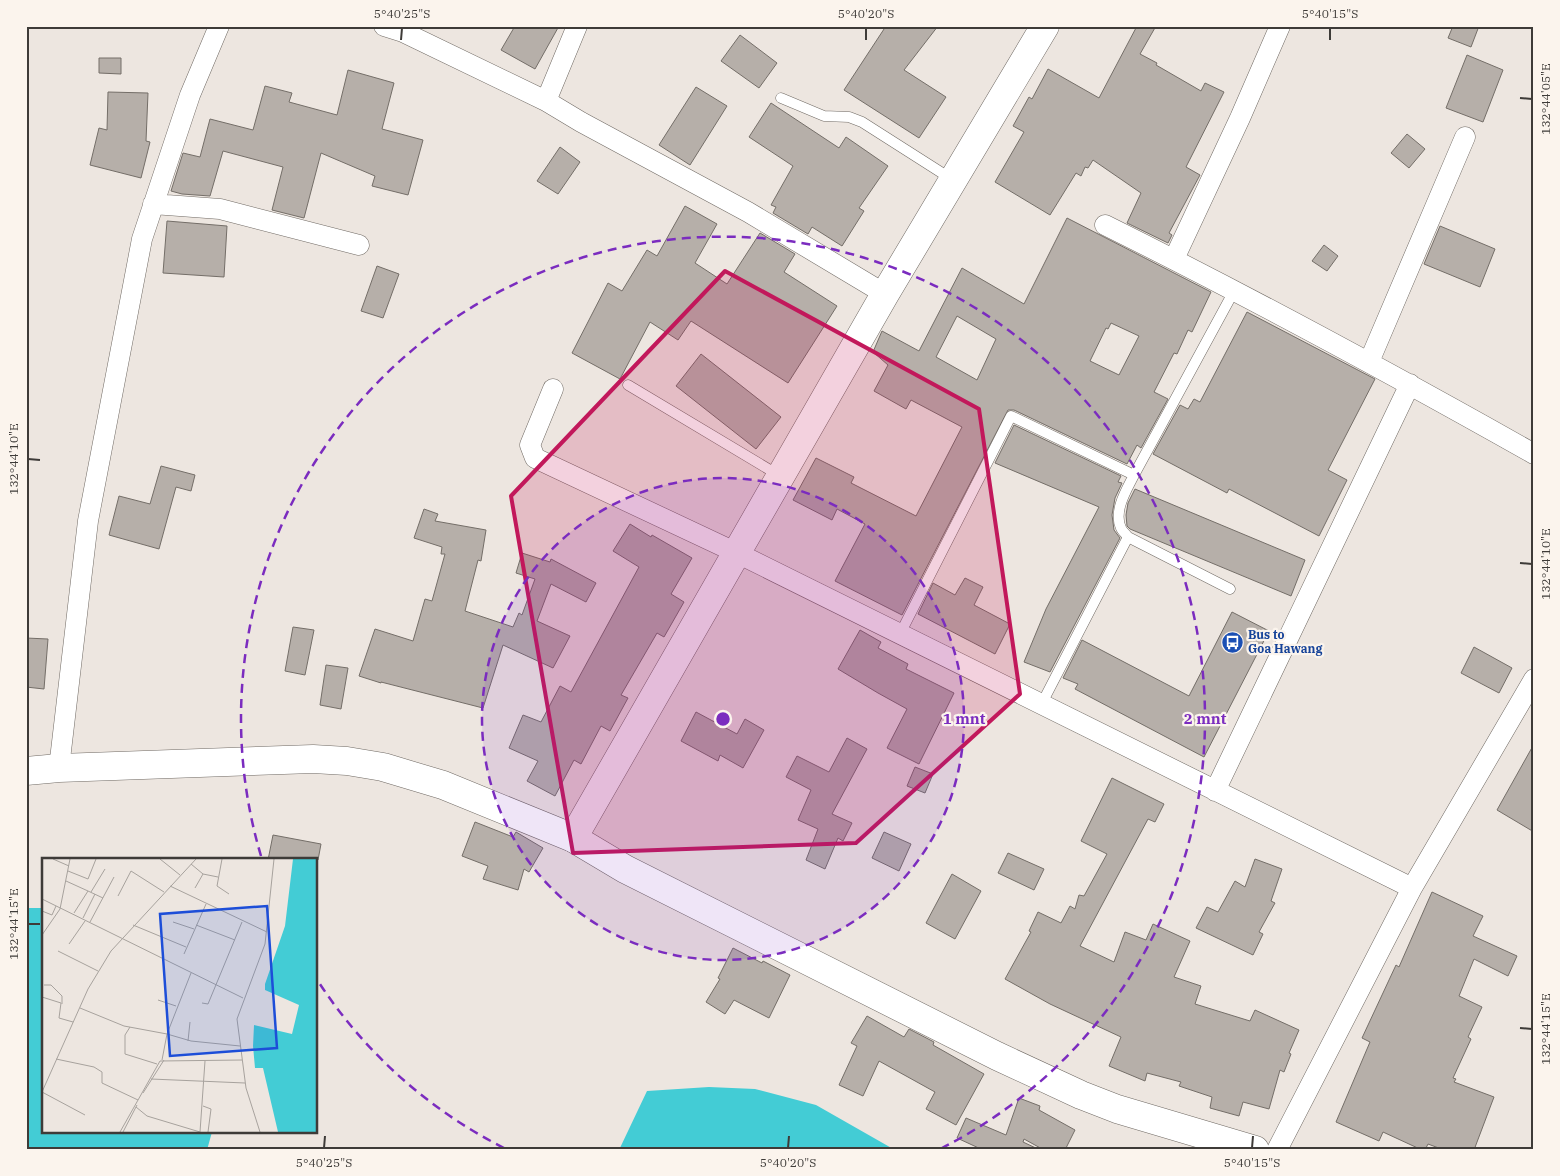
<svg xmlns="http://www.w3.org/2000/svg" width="1560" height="1176" viewBox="0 0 1560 1176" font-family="'IBM Plex Serif',serif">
	<rect width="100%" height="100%" fill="#ede6e0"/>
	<path fill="#43ccd5" d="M26,908h18v224h168l-5,18h-181z
		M709,1087l46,2 61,16 79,45h-276l28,-59z"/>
	<path fill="#b6afa9" stroke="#746e68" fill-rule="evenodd" d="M515,26h44l-24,43 -34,-19z
		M886,26h52l-34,44 42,27 -27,41 -75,-48z
		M1137,26h19l-16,28 17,9 -1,2 45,26 4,-8 19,9 -38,75 14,8 -31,58 3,2 -4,8 -41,-20 14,-30 -48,-33 -5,8 -3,-1 -4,9 -5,-3 -26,42 -55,-33 29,-50 -11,-6 16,-29 3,2 16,-30 51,29z
		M1453,26h26l-8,21 -23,-9z
		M740,35l37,28 -18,25 -38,-27z
		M1467,55l36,15 -20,52 -37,-14z
		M99,58h22v16l-22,-1z
		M348,70l46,13 -12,46 41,11 -15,55 -36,-9 3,-10 -54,-23 -17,65 -32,-8 11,-43 -60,-16 -13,45 -28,-2 -11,-3 12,-38 17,4 10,-38 43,11 12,-44 27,7 -3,9 48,13z
		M696,87l31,19 -37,59 -31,-20z
		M108,92l40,1 -2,48 4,1 -9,36 -51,-13 9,-37 8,2z
		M771,103l68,45 7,-11 42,29 -29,42 5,3 -22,35 -30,-19 -4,7 -35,-21 3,-6 -5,-2 22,-39 -44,-29z
		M1407,134l18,15 -16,19 -18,-15z
		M560,147l20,15 -22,32 -21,-13z
		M685,206l32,18 -22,39 32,21 33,-51 35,21 -11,18 53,34 -49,77 -97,-62 -13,19 -28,-18 -30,57 -48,-26 36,-70 14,8 25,-41 10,6z
		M1067,218l144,74 -19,40 -4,-2 -11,24 -3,-1 -20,39 14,7 -27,49 -4,-3 -10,19 -113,-54h-6l-106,205 -67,-34 30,-57 -28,-15 -5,11 -39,-20 23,-42 38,19 -3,6 65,33 46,-89 -51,-27 -5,9 -32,-18 14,-26 -15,-13 9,-21 37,20 43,-83 62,36zM957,316l39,23 -19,41 -41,-23zM1111,323l28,13 -20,39 -29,-14 16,-33 2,1z
		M167,221l60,5 -3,51 -61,-4z
		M1440,226l55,23 -15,38 -56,-23z
		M1324,245l14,11 -11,15 -15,-10z
		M377,266l22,8 -16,44 -22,-7z
		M1247,312l128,67 -47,91 19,10 -28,56 -90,-47 -2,4 -74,-39 27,-49 8,4 6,-10 6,3z
		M701,354l80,63 -25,32 -80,-63z
		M1014,425l107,51 -3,6 4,1 -7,15 -3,17 2,15 6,8 -70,134 -26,-10 22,-53 53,-102 -104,-44z
		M161,466l34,9 -4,16 -15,-4 -17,62 -50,-14 10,-39 31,8z
		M1135,489l170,71 -14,36 -161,-67 -3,-3 -1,-11 2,-12z
		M424,509l14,5 -3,7 51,9 -5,31 -3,-1 -13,51 48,16 6,-14 3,2 13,-36 -19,-6 6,-20 28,9 1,-3 45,24 -10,19 -35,-18 -14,37 33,15 -17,32 -50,-23 -20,63 -102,-26v1l-22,-7 16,-47 38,12 12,-42 7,2 13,-47h-4l1,-7 -28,-9z
		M630,524l21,13 1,-2 40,23 -21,36 13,8 -20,35 -7,-4 -36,62 7,3 -18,33 -9,-5 -20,38 -7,-4 -19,36 -28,-15 11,-20 -29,-13 14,-33 18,7 19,-36 11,6 68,-125 -26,-16z
		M965,578l18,9 -9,18 36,19 -15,30 -77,-40 15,-31 22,12z
		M1232,612l37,19 -65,126 -129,-68 3,-5 -15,-6 19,-38 107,56z
		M293,627l21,3 -9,45 -20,-4z
		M860,630l21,12 -3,6 30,16 -2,5 48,24 -35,71 -32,-16 20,-39 -29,-16 -40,-24z
		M26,638l22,1 -4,50 -18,-2z
		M1474,647l38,21 -13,25 -38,-20z
		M326,665l22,3 -7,41 -21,-4z
		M696,712l41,22 8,-15 19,11 -21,38 -23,-13 -2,6 -37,-20z
		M847,738l20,11 -35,65 20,9 -9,18 -5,-3 -13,31 -19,-9 12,-31 -20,-9 13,-30 -25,-13 11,-21 32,16z
		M1534,744v88l-37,-22z
		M915,767l18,7 -8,19 -18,-7z
		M1112,778l52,26 -9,18 -7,-3 -68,127 34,16 11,-30 21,8 7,-16 37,17 -16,36 27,9 -6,18 55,17 5,-11 44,20 -10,23 2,1 -7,18 -4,-2 -11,39 -26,-7 -4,14 -29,-8 2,-11 -33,-11 2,-4 -34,-9 -2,8 -36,-15 12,-29 -71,-33 -45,-25 26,-47 -2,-1 9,-19 23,11 9,-17 5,3 4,-14 5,1 23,-42 -26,-13z
		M475,822l38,15 3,-5 27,16 -14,24 -5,-3 -6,21 -35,-11 5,-13 -26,-10z
		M884,832l27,12 -12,27 -27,-13z
		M273,835l48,9 -3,16h-50z
		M1008,853l36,16 -10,21 -36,-17z
		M1255,859l27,10 -11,32 4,2 -16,29 4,2 -10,21 -57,-27 11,-21 11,5 17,-31 10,6z
		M952,874l29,17 -26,48 -29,-16z
		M1432,892l51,24 -10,20 44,20 -9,20 -34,-17 -15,37 23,11 -14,30 3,2 -18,39 3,1 -2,3 40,15 -20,53h-30l-16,-6 -3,6h-3l-39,-18 -4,9 -43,-19 34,-80 -8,-4 34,-73 3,2z
		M733,948l29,15 1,-2 27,14 -21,43 -35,-18 -9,14 -19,-12 14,-23 -2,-1z
		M867,1016l37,21 5,-8 25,13 -1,3 51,29 -28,51 -30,-16 9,-17 -56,-31 -16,35 -24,-11 18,-39 -6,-3z
		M1019,1098l21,8 -1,4 36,20 -10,20h-21l-20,-11 -1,3 17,8h-57l-26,-12 9,-20 40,17z"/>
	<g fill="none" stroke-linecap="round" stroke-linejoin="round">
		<defs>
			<path id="service" d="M781,98l43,18 25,1 13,5 91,58
				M628,385l152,91
				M1230,589l-102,-52c-2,-3 -6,-6 -7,-9 -8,-17 6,-39 13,-53l100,-184
				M900,634l111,-218 123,59
				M1041,705l87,-168"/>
			<path id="minor" d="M384,26l19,6 143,69 35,21 167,90 137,82
				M546,101l31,-75
				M153,204l67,5 139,36
				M1105,225c145,72 287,149 429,229
				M1174,259l66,-141 40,-92
				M1369,362l96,-225
				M553,389l-23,56 5,13 202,95 675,335
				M59,768l29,-247 54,-282 48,-144 29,-69
				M1215,791l195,-407
				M1277,1150l135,-262 122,-209"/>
			<path id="secondary" d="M573,838l312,-544 160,-268"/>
			<path id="trunk" d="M26,771l33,-3 254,-9 34,2 36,6 60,18 130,53 52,31 372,187 84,39 36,14 138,41"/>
		</defs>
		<use href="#service" stroke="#706a64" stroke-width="11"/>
		<use href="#minor" stroke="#706a64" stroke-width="21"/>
		<use href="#secondary" stroke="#706a64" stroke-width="29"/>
		<use href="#trunk" stroke="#706a64" stroke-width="29"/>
		<use href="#service" stroke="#fff" stroke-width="10"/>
		<use href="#minor" stroke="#fff" stroke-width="20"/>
		<use href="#secondary" stroke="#fff" stroke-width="28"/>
		<use href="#trunk" stroke="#fff" stroke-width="28"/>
	</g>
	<path fill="#c2185b" fill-opacity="0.2" stroke="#c2185b" stroke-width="4" stroke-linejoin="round" d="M725,271l254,138 41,285 -164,149 -283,10 -62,-357z"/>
	<path fill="none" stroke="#3e3b38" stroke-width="2" d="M401,40l1,-12M866,40v-12M1330,40v-12M1520,98l12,1M28,459l12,1M1520,563l12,1M28,924h12M1520,1028l12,1M324,1148l1,-12M788,1148l1,-12M1252,1148l1,-12"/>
	<circle cx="723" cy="719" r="241" fill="#7b2cbf" fill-opacity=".12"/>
	<g fill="none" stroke="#7b2cbf" stroke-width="2.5" stroke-dasharray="9 6">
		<circle cx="723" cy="719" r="241"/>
		<path d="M504 1148A482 482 0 0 1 316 978M261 856A482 482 0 1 1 942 1148"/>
	</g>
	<defs>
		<symbol id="bus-disc" viewBox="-11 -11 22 22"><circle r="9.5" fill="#1a4fb4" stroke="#fbf4ed"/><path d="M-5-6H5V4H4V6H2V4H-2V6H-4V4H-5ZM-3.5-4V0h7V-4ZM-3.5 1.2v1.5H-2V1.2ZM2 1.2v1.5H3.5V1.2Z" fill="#fff"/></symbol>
	</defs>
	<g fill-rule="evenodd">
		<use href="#bus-disc" x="1220" y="630" width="25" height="25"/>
	</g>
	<g text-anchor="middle" stroke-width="4.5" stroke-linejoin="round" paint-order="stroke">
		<g font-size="12" font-weight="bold" fill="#164399" stroke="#fbf4ed" text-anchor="start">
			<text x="1248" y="639">Bus to<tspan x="1248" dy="14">Goa Hawang</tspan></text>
		</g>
	</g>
	<g transform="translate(42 858)">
		<rect width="275" height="275" fill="#ede6e0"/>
		<path d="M251,1h24v273h-39l-15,-64h-8l-2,-22 1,-21 38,9 7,-29 -34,-15v-6l20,-58z" fill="#43ccd5"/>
		<path fill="none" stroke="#a7a29d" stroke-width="1" d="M11,1l16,7M118,1l20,16M180,1l-5,27 12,8M149,6l12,10 15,3M26,13l20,8 8,-20M24,23l22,10M128,28l97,46M153,30l8,-14M49,34l14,-23M76,38l13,-25 33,21M0,41l201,99M0,53l10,4 4,-9M32,55l14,-22 15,7M41,60l12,-24M48,64l24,-45M131,64l21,7M91,67l53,22M154,67l39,15M0,77l18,-26 10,-50M27,86l16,-23M16,93l40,20M142,96l22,-50M2,127h7l11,11v8M0,139l19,6 -2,15 14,4M116,142l18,6M160,145l6,1 34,-82M38,150l44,18 43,8 24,-61M88,169l-5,8v19l32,10M146,183l2,-19M14,201l38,8 8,5v11l36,17M120,202l5,-26 24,7 49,5M109,221l94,4M101,235l21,-33M161,248l8,3 -3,23M94,249l11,9 53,16M43,257l-43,-23 46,-103 23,-38 85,-92M78,274l40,-71 82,-1M81,274l14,-27M158,274l5,-71M218,274l-14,-44 -9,-69 28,-75 9,-85"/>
		<path fill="#1d4ed8" fill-opacity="0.15" stroke="#1d4ed8" stroke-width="2.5" d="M225,48l10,142 -107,8 -10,-142z"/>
		<rect width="275" height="275" fill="none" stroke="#3e3b38" stroke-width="2.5"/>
	</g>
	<circle cx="723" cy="719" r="8" fill="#7b2cbf" stroke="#fbf4ed" stroke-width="2.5"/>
	<g font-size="15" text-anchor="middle" font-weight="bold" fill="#7b2cbf" stroke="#fbf4ed" stroke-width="4.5" stroke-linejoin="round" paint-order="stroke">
		<text x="964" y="724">1 mnt</text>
		<text x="1205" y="724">2 mnt</text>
	</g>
	<rect width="1560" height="1176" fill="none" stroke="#fbf4ed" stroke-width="55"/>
	<rect x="28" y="28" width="1504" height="1120" fill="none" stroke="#3e3b38" stroke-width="2"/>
	<g font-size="12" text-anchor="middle" fill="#3e3b38">
		<text x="402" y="18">5°40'25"S</text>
		<text x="866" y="18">5°40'20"S</text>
		<text x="1330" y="18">5°40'15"S</text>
		<text transform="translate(1546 99) rotate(-90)" y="4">132°44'05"E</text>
		<text transform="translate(14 459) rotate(-90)" y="4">132°44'10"E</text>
		<text transform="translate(1546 564) rotate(-90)" y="4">132°44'10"E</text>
		<text transform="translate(14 924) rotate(-90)" y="4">132°44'15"E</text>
		<text transform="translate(1546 1029) rotate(-90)" y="4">132°44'15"E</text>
		<text x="324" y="1167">5°40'25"S</text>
		<text x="788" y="1167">5°40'20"S</text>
		<text x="1252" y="1167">5°40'15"S</text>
	</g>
</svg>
